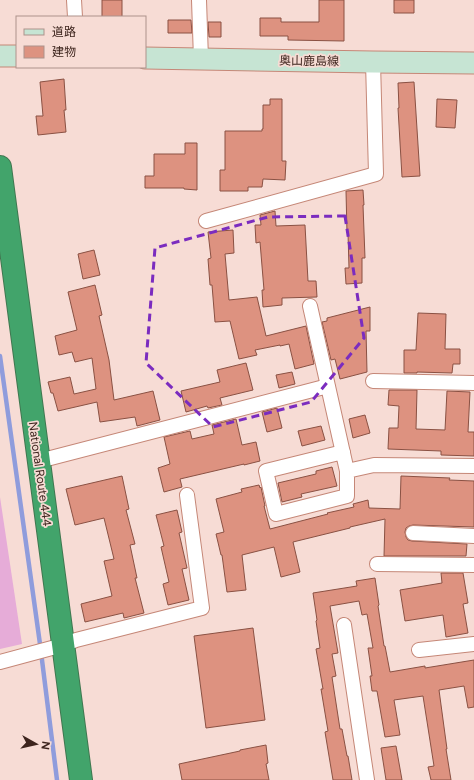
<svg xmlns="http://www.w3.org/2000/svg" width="474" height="780" viewBox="0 0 474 780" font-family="Figtree,'Noto Sans JP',sans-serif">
	<rect width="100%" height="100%" fill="#f7dcd5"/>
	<path fill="#e6acd8" d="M0,497l22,147 -22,5z"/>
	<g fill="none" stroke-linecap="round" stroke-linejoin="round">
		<path stroke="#8f9cdc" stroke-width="4.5" d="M0,356l40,288 17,136"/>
	</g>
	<path fill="#dd9280" stroke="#8a5143" d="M102,0h20v17h-20z
		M319,0h25v41l-56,-1v-4h-28v-18h21v4h38z
		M394,0h20v13h-20z
		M168,20h23l1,13h-24z
		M208,22h13v15h-12z
		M64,79l2,31h-2l2,22 -28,3 -2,-19h7l-3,-34z
		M414,82l6,94 -18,1 -4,-69h1l-1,-25z
		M270,99h12v62h4l-1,19 -22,-1 -1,8h-14v4h-28v-21h5v-39h37v-2h1v-24h7z
		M437,99l20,1 -2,28 -19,-1z
		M185,143h12v47l-13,-1v-1h-39v-12h9v-22h31z
		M363,190l1,15h-1l2,53h-3v25l-16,1 -1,-16h4l-1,-35h-1l-1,-42z
		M275,211l1,15 29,-1 3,56h8l1,16 -35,1v7l-19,2 -1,-17h2l-4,-48 -4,1 -1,-18h6l-1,-10z
		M233,230l1,23 -9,1 4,46 28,-3 9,39 40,-10 8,38 -19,5 -6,-25 -9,2v-1l-25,5 2,5 -18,4 -9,-38 -15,1 -3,-37h-2l-2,-26 3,-1 -3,-26z
		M94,250l6,25 -17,4 -5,-25z
		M95,285l7,30 -3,1 10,44 5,40 39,-9 7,29 -23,6 -2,-9 -35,5 -3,-20 -39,9 -5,-18h-2l-3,-11 22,-5 4,17 22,-5 -4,-31 -17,4 -3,-10 -13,3 -4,-19 22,-6 -9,-38z
		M370,307v24h-4l1,41 -27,7 -5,-20 -4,1 -9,-38 5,-1v-3z
		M418,313l28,1 -1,35h15v15h-7l-1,9 -35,-1v1h-13v-23h12z
		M246,363l7,27 -33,8 2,7 -14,3 -1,-2 -21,6 -5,-21 39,-9 -3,-12z
		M292,372l3,12 -16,4 -3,-13z
		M389,390h28l-1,39 29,1 2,-39 23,1 -2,40h6v24l-33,-1v-4l-53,-2 1,-21h9l1,-22 -11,-1z
		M277,408l5,20 -15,4 -5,-20z
		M365,415l5,18 -17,5 -4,-19z
		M236,419l6,26 14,-3 4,19 -16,4v-1l-64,15 2,8 -18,5 -6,-24 12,-4 -6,-27 26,-6 2,8 22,-5 -2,-9z
		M321,426l4,14 -23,6 -4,-15z
		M332,467l5,19 -36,8 1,3 -20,5 -4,-19 38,-9v-3z
		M122,476l7,33 -3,1 9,34 -5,1 7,33h-2l9,35 -20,5 -1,-5 -38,9 -4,-18 31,-8 -8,-35 10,-2 -10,-41 -29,7 -9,-36z
		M401,476l49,2 -1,2 25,1v46l-61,-2 -4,1 -3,2 -1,4 1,5 2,3 4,1 55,3 -1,12h-82l1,-37 -35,8v1l-57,14 7,30 -19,5 -7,-30 -32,8 4,35 -19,2 -5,-37h-1l-5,-21 8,-2 -8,-33 26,-7 -1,-3 18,-4 1,3 1,-1 4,19h-1l6,23 58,-15 -1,-1 27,-6 -1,-3 15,-4 1,8 31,1z
		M177,510l5,22 -3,1 8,35 -5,1 7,31 -21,5 -5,-21 6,-2 -8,-35 3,-1 -8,-31z
		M441,573h22l5,30 -5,1 5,29 -22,4 -3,-22 -38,6 -5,-31 42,-7z
		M375,578l4,27 -1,1 6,40h1l5,26 35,-6v2l49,-8v47l-6,1 -4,-22 -25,4 5,37 3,22h-1l5,31h-20l-3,-13 6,-1 -11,-70 -29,4 6,35 -15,2 -8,-46h-5l-2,-15h2l-4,-28h5l-6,-34 -5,1 -3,-14 -29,5 8,47 -6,1 4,22 -4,1 8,52h2l5,27h1l4,24h-19l-8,-48 3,-1 -7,-42h2l-7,-40 4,-1 -4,-27 1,-1 -4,-27 44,-7 -1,-5z
		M253,628l12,92 -59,8 -12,-92z
		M266,745l2,18 -2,1 3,16h-87l-3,-16 61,-13v-1z
		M396,746l6,34h-16l-5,-32z"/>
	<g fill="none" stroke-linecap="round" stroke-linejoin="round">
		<defs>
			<path id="street" d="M74,0l1,17
				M199,0l2,59
				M206,221l170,-47 -3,-112
				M310,306l37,165 27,-6 100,1
				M373,381l101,2
				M343,452l-77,19 10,43 71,-18v-25
				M39,461l289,-75
				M413,533l61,3
				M377,564l97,1
				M344,625l23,155
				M419,650l55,-6
				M0,662l63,-17 13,-5 126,-32 -15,-113"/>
			<path id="secondary" d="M0,56h17
				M145,58l228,4 101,1"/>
			<path id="highway" d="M0,167l81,613"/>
		</defs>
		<use href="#street" stroke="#c58777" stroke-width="16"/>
		<use href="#secondary" stroke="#c58777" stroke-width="23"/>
		<use href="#highway" stroke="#407750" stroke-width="24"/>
		<use href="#street" stroke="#fff" stroke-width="14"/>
		<use href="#secondary" stroke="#c6e4d3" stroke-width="21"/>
		<use href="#highway" stroke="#42a46b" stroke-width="22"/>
	</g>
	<path fill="none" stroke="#7b2cbf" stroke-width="3" stroke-dasharray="8 5" stroke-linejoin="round" d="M345,216l19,122 -53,64 -98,25 -67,-64 9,-115 113,-31z"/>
	<g text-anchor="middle" stroke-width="3.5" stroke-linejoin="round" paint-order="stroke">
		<g font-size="12" fill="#3d241d" stroke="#f7dcd5">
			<text transform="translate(309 61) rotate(1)" y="4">奥山鹿島線</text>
			<text transform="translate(40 474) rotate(82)" y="4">National Route 444</text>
		</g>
	</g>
	<rect x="16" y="16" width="130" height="52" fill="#f7dcd5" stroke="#ad928b"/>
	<rect x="24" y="29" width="20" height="6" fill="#c6e4d3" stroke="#ad928b"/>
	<text x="52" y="36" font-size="12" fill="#3d241d">道路</text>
	<rect x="24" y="46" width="20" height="12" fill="#dd9280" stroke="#ad928b"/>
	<text x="52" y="56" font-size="12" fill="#3d241d">建物</text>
	<g transform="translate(36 744) rotate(98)" stroke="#f7dcd5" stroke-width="3" paint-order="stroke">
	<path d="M0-3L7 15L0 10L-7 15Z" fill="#3d241d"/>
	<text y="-6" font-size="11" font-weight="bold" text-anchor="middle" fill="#3d241d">N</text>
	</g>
</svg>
